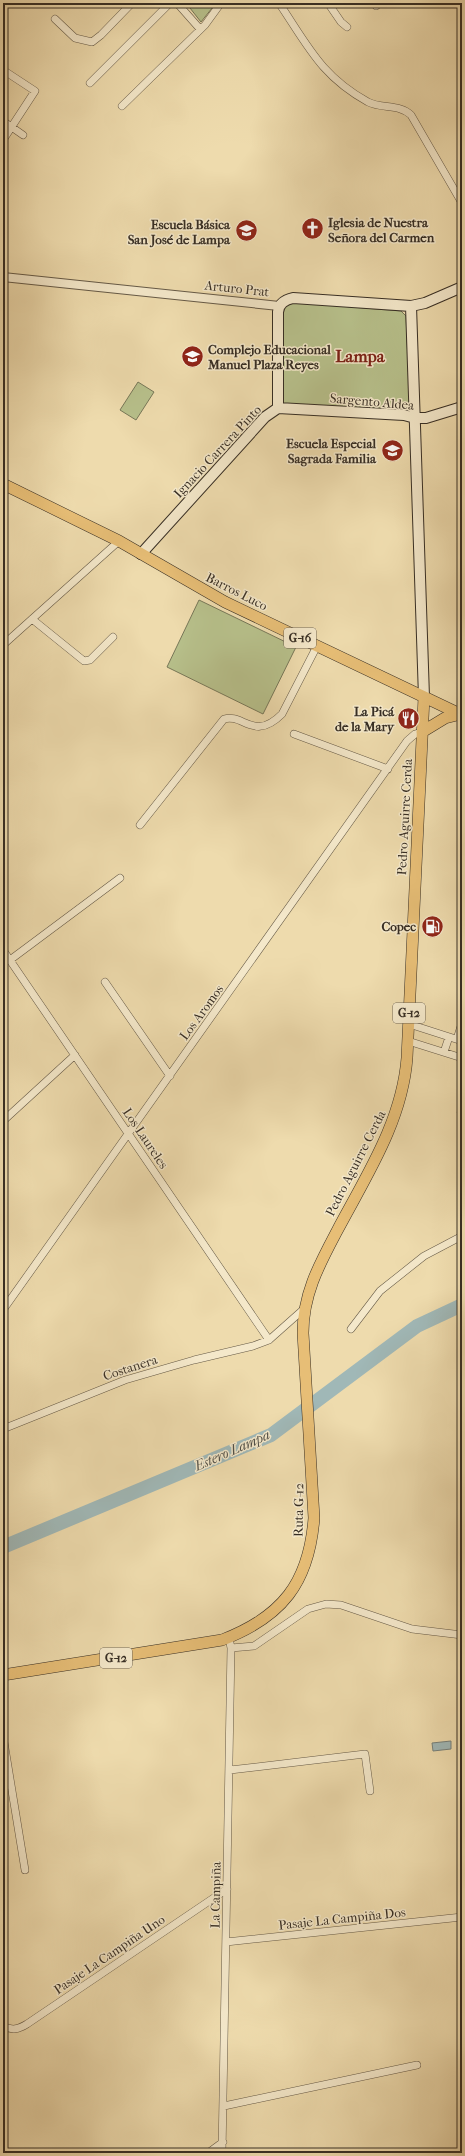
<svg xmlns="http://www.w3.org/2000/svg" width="465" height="2156" viewBox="0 0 465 2156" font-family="'IM FELL French Canon',serif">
	<rect width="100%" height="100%" fill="#eedbad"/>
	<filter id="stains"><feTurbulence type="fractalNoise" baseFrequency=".005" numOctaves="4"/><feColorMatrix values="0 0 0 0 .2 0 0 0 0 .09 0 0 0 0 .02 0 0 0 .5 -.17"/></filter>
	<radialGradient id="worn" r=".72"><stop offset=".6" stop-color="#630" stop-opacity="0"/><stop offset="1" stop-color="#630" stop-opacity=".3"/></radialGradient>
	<path fill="#b7c08b" stroke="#777758" d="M186,3h30l-15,19z
		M291,302l110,9 5,5 4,90 -3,3 -8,2 -114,-7 -5,-3 2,-89 3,-6z
		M138,382l16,10 -18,28 -16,-10z
		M199,600l97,47 -33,67 -96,-47z"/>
	<path fill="#a0b8b7" stroke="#76817c" d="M451,1741v8l-18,2 -1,-8z"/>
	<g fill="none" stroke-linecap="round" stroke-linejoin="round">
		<path stroke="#a0b8b7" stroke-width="14" d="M3,1547l268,-112 146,-109 45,-21"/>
		<defs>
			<path id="minor" d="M177,3l23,26
				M279,3c29,43 42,73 89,99 14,7 32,2 43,13l51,88
				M328,3l13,19 6,5
				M375,3l1,3
				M55,19l20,19 17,4 9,-7 31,-32
				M3,70l32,21 -32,49
				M90,83l80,-80
				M122,106l83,-81 16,-22
				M3,121l20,14
				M32,619l52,42 6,-1 23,-23
				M3,645l116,-104
				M294,734l94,35
				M140,825l84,-106c19,-6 30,23 58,-5l35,-68
				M3,950l266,390
				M10,960l110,-82
				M105,982l65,94
				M409,1024l53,17
				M457,1039l5,-16
				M408,1041l54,17
				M444,1052l5,-15
				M461,1112l1,-2
				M3,1121l72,-66
				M3,1310l404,-569 8,-7 7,-2
				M351,1329l29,-38 44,-35 38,-20
				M3,1429l122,-49 69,-20 59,-14 16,-6 36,-32
				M231,1648l23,-2 54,-37 18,-5 15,1 71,24 50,6
				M3,1736l22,134
				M230,1770l135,-16 5,37
				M226,1942l236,-25
				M3,2026c9,5 16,3 24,-2l200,-135
				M224,2106l193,-41
				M208,2153l15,-11
				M222,2153l9,-505 -2,-10"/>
			<path id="tertiary" d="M3,277l276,29"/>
			<path id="secondary" d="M411,306l13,391
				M278,408v-96c1,-9 7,-12 15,-14l118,8 14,-3 37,-16
				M278,408l126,7 11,3h11l36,-11
				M141,554l124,-137 13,-9"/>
			<path id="primary" d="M3,484l116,57 106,61 237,113
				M422,732l23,-14 16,-4
				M3,1675l219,-35c60,-23 87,-57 92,-122l-11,-185c0,-39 16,-68 34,-102 29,-55 65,-109 70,-173l17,-361"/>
		</defs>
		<use href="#minor" stroke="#655946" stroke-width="8"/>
		<use href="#tertiary" stroke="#655946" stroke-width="10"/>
		<use href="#secondary" stroke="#372e24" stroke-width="12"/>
		<use href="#primary" stroke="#372e24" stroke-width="12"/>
		<use href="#minor" stroke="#f4e8ca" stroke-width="7"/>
		<use href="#tertiary" stroke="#f4e8ca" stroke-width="8"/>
		<use href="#secondary" stroke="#f4e8ca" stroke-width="10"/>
		<use href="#primary" stroke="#e7be76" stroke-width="11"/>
	</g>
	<defs>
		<symbol id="church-disc" viewBox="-11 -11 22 22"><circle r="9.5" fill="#8f2418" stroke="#f4e8ca"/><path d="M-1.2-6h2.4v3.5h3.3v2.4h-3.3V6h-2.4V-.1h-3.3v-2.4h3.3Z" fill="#fff"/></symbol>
		<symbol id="school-disc" viewBox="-11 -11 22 22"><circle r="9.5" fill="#8f2418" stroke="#f4e8ca"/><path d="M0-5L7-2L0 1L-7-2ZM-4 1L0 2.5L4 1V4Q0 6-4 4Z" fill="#fff"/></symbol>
		<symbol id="restaurant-disc" viewBox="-11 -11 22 22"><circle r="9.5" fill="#8f2418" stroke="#f4e8ca"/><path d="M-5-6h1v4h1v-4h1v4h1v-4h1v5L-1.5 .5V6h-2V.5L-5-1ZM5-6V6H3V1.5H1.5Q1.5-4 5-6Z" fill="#fff"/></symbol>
		<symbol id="fuel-disc" viewBox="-11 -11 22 22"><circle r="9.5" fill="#8f2418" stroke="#f4e8ca"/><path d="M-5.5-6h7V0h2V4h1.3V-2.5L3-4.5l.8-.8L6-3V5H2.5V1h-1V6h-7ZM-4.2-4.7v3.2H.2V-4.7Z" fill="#fff"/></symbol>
	</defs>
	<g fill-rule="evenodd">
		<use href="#church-disc" x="300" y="216" width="25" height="25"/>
		<use href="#school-disc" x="234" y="218" width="25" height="25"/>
		<use href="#school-disc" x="180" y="344" width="25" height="25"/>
		<use href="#school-disc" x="380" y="438" width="25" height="25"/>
		<use href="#restaurant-disc" x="396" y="706" width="25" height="25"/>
		<use href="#fuel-disc" x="420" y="914" width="25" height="25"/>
	</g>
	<g text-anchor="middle" stroke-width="3" stroke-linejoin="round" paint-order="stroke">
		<g fill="#f4e8ca" stroke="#706656" stroke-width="1">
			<rect x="284" y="628" width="32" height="20" rx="3"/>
			<rect x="393" y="1003" width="32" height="20" rx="3"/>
			<rect x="100" y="1648" width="32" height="20" rx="3"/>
		</g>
		<g font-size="12" font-weight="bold" fill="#372e24">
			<text x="300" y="642">G-16</text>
			<text x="409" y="1017">G-12</text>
			<text x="116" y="1662">G-12</text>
		</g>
		<g font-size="13" font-weight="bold" fill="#372e24" stroke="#f4e8ca" text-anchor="end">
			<text x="328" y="227" text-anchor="start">Iglesia de Nuestra<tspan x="328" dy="15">Señora del Carmen</tspan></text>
			<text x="230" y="229">Escuela Básica<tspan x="230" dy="15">San José de Lampa</tspan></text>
			<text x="208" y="354" text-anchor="start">Complejo Educacional<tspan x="208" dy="15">Manuel Plaza Reyes</tspan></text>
			<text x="376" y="448">Escuela Especial<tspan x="376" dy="15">Sagrada Familia</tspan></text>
			<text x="394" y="716">La Picá<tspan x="394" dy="15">de la Mary</tspan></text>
			<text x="416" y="931">Copec</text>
		</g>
		<g font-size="13" fill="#372e24" stroke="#f4e8ca">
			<text transform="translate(237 288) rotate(6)" y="5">Arturo Prat</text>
			<text transform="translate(372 401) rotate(5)" y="5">Sargento Aldea</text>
			<text transform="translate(217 451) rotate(-47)" y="5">Ignacio Carrera Pinto</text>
			<text transform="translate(237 591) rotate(27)" y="5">Barros Luco</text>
			<text transform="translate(404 817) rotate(-87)" y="5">Pedro Aguirre Cerda</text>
			<text transform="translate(201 1012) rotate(-54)" y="5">Los Aromos</text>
			<text transform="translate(146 1138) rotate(56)" y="5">Los Laureles</text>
			<text transform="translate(355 1163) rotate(-63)" y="5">Pedro Aguirre Cerda</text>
			<text transform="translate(130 1367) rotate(-18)" y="5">Costanera</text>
			<text transform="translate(298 1510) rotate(-89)" y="5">Ruta G-12</text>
			<text transform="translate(215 1895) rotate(-89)" y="5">La Campiña</text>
			<text transform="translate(342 1918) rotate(-6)" y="5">Pasaje La Campiña Dos</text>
			<text transform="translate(109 1954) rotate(-34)" y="5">Pasaje La Campiña Uno</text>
		</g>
		<g font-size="14" font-style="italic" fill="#515049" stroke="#f4e8ca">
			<text transform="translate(232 1450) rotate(-24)" y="5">Estero Lampa</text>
		</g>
		<g font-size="17" font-weight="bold" fill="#7a1f14" stroke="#f4e8ca">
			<text x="360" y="362">Lampa</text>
		</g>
	</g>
	<rect width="465" height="2156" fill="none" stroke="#eedbad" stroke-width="16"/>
	<rect x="4" y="4" width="457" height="2148" fill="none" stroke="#372e24" stroke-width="2"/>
	<rect x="8" y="8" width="449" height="2140" fill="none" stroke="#372e24"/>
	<rect width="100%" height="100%" filter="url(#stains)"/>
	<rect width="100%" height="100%" fill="url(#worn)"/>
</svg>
